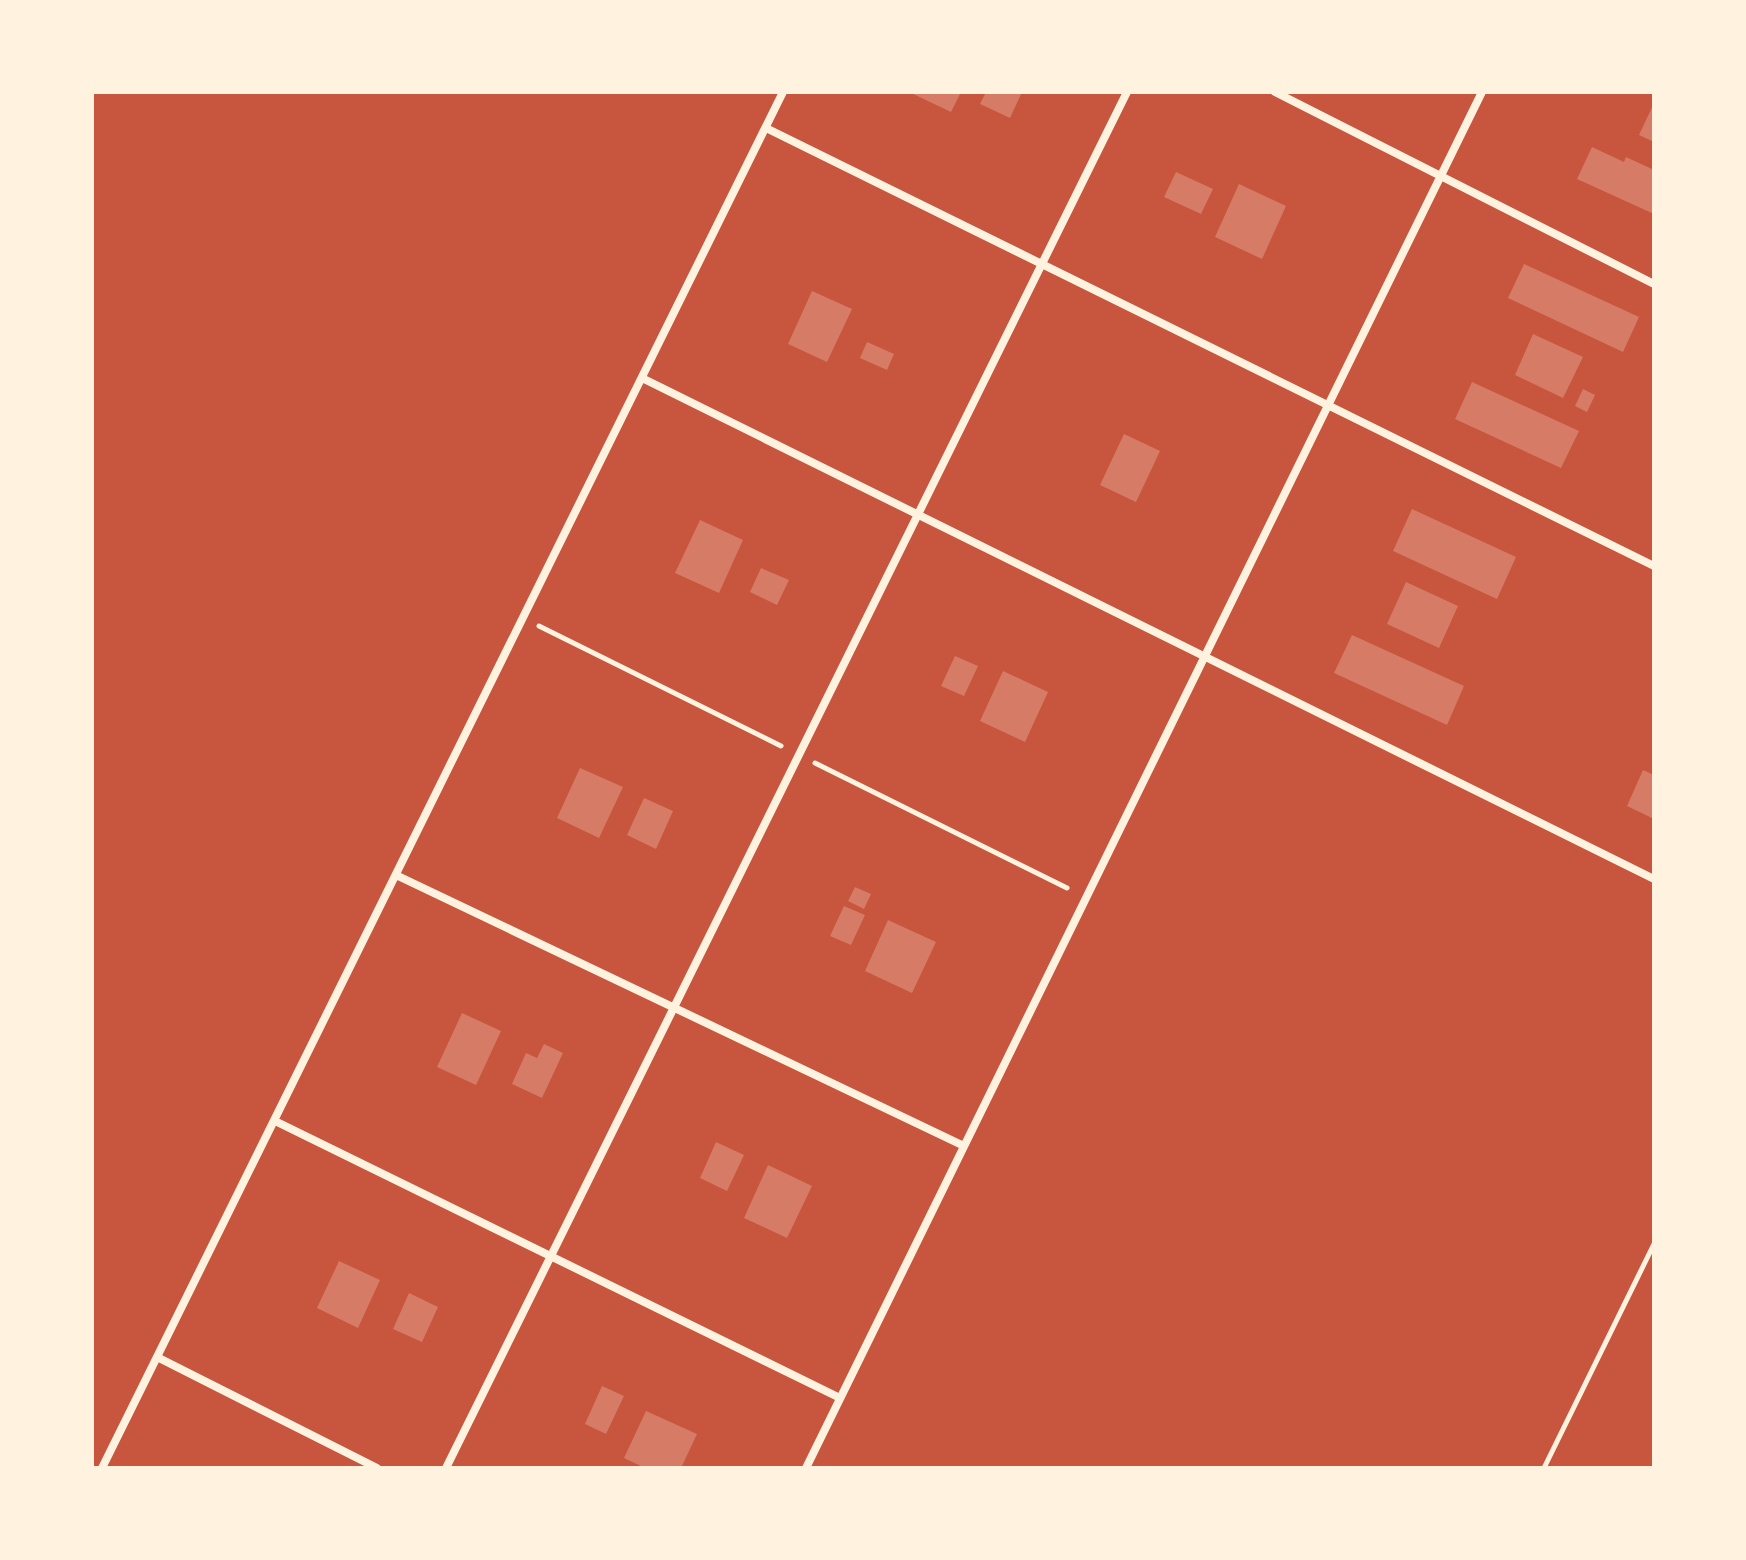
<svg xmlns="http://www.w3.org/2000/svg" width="1746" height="1560" viewBox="0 0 1746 1560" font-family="'Sofia Sans Condensed',sans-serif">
	<rect width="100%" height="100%" fill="#c8553d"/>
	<path fill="#d67c66" d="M909,92h52l-10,20z
		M986,92h36l-12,26 -30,-14z
		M1654,103v39l-15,-7z
		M1592,147l32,15 2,-5 28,13v44l-77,-35z
		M1176,172l37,17 -12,25 -37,-17z
		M1239,184l47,22 -24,53 -47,-22z
		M1524,264l115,53 -16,35 -115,-54z
		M812,291l40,18 -25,53 -39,-18z
		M1533,334l50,23 -20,41 -48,-23z
		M867,342l27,12 -7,16 -27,-12z
		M1472,382l107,49 -18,37 -106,-49z
		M1583,389l12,6 -8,17 -12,-6z
		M1124,434l36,17 -24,51 -36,-17z
		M1412,509l104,48 -19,42 -104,-48z
		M700,520l43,20 -24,53 -44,-20z
		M761,568l28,12 -12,25 -27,-13z
		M1406,582l52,24 -19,42 -52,-24z
		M1352,635l112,51 -17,39 -113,-52z
		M955,656l23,10 -14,30 -23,-10z
		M1003,671l45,21 -23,50 -45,-21z
		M580,768l43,19 -24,51 -42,-20z
		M1643,770l11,5v44l-27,-13z
		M644,798l29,13 -17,38 -29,-14z
		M855,887l16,7 -7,15 -16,-8z
		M844,906l21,9 -14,30 -21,-9z
		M888,920l48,22 -24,51 -47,-22z
		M462,1013l39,18 -25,54 -39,-18z
		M544,1044l19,9 -21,45 -30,-14 14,-31 11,5z
		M716,1142l28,13 -17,36 -27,-13z
		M768,1165l44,21 -25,52 -43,-20z
		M339,1261l41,19 -22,48 -41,-20z
		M409,1293l29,14 -16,35 -29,-13z
		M602,1386l22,10 -18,38 -21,-10z
		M646,1411l51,23 -16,34h-36l-21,-10z"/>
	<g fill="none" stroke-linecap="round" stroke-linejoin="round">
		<path stroke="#fff3e0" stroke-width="5" d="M539,626l242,120
			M815,763l252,125
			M1544,1468l110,-224"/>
		<path stroke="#fff3e0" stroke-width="8" d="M1275,92l379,192
			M766,128l888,438
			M644,379l1010,500
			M398,876l566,270
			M275,1121l565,277
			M157,1357l220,111
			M102,1468l681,-1376
			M446,1468l681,-1376
			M806,1468l676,-1376"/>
	</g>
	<rect width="1746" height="1560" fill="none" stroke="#fff3e0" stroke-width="188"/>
</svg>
